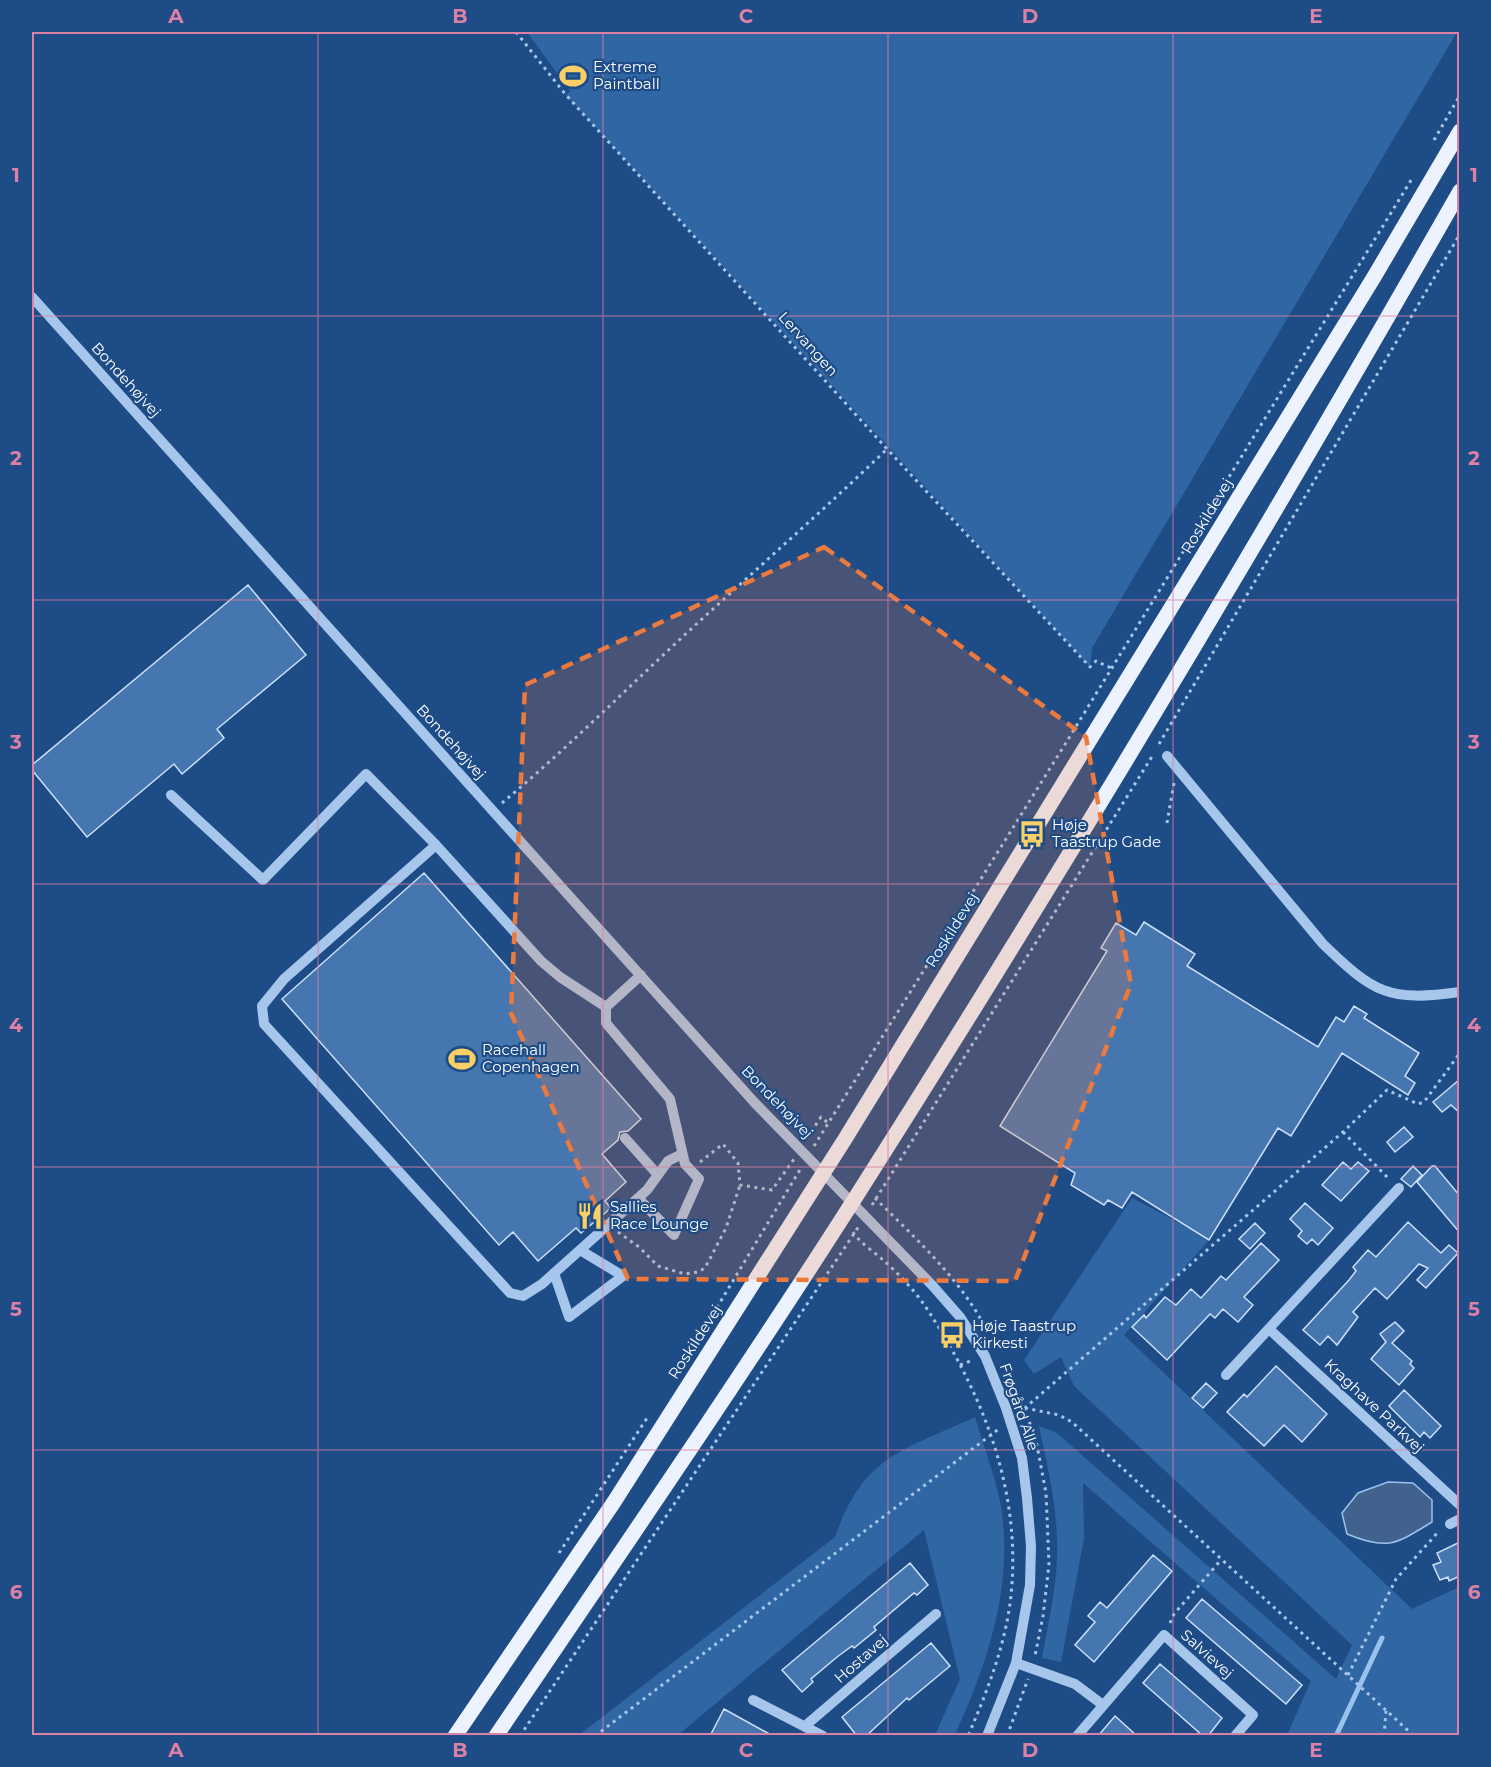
<svg xmlns="http://www.w3.org/2000/svg" width="1491" height="1767" viewBox="0 0 1491 1767" font-family="Montserrat,sans-serif">
	<rect width="100%" height="100%" fill="#1e4c87"/>
	<path fill="#3166a5" d="M527,32h930l-365,616 -2,19 -524,-572 4,-4z
		M1132,1198l78,41 -86,96 288,274 47,-22v148h-172l24,-54 -228,-198 1,55 -23,124 -19,-4c7,-39 17,-79 15,-119 -1,-38 -10,-75 -18,-113l18,7 279,246 16,-34 -278,-259 -13,-29 -27,17 -10,-14z
		M975,1417c8,28 19,56 25,84 15,82 -12,161 -45,234h-20l25,-56 -36,-149 -246,205h-99l256,-198c29,-82 67,-86 140,-120z"/>
	<path fill="#41628d" stroke="#9bc1ed" stroke-width="1.5" d="M1388,1482l25,1 19,17v22c-36,22 -44,29 -85,12l-5,-21 16,-20z"/>
	<g fill="none" stroke-linecap="round" stroke-linejoin="round">
		<path stroke="#9bc1ed" stroke-width="5" d="M1336,1736l46,-98"/>
	</g>
	<path fill="#4676b0" stroke="#cce0f8" stroke-width="1.5" d="M248,585l58,70 -89,74 7,9 -42,36 -8,-10 -87,73 -55,-67v-5z
		M424,873l217,246 -13,12 -8,1 -2,8 -16,14 24,28 -21,19 6,7 -30,25 -5,-5 -38,33 -25,-29 -14,13 -217,-246z
		M1144,922l51,32 -8,12 131,81 18,-30 8,5 10,-16 13,8 -3,4 55,35 -14,23 10,7 -7,12 -66,-42 -51,83 -13,-8 -69,112 -77,-48 -10,16 -14,-8 -4,5 -33,-20 4,-12 -75,-47 107,-175 -6,-3 15,-25 20,12z
		M1460,1079v34l-9,-8 -9,7 -9,-10z
		M1404,1127l9,10 -18,15 -8,-10z
		M1343,1162l8,7 7,-7 11,9 -28,30 -19,-16z
		M1413,1166l9,9 -11,12 -10,-8z
		M1432,1166h3l25,30v37l-43,-51z
		M1305,1203l28,25 -15,17 -6,-6 -5,5 -9,-8 4,-5 -12,-12z
		M1408,1222l33,31 8,-8 9,8 -32,35 -9,-8 11,-12 -9,-4 -32,35 -12,-11 -22,24 5,5 -21,28 -9,-9 -8,9 -17,-15 46,-50 7,-9 -3,-4 15,-17 8,7z
		M1255,1223l10,10 -15,16 -11,-10z
		M1261,1243l18,17 -35,37 9,8 -15,17 -15,-13 -8,9 -5,-4 -43,46 -35,-33 12,-12 2,3 19,-21 11,8 15,-16 10,9 20,-22 5,4z
		M1395,1322l9,9 -12,12 20,18 -2,3 4,4 -15,17 -28,-26 15,-17 -6,-8z
		M1276,1366l51,48 -25,28 -18,-17 -20,21 -37,-34 17,-18 3,3z
		M1206,1383l11,10 -14,15 -11,-10z
		M1404,1390l37,36 -11,12 -6,-6 -4,5 -31,-31z
		M1460,1542v34l-11,5 -1,-4 -8,3 -7,-15 8,-3 -4,-9z
		M1153,1555l19,16 -78,91 -19,-17 20,-23 -7,-6 12,-14 7,6z
		M910,1563l18,22 -11,10 -3,-2 -40,34 2,3 -22,18 -2,-2 -15,11 -26,22 2,3 -11,10 -20,-22z
		M1202,1599l100,86 -16,19 -100,-86z
		M931,1643l19,23 -41,34 -2,-2 -41,38h-9l-15,-19z
		M1160,1664l62,54 -14,18h-5l-60,-53z
		M724,1709l49,27h-63z
		M1115,1716l22,20h-39z"/>
	<g fill="none" stroke-linecap="round" stroke-linejoin="round">
		<path stroke="#a7c6eb" stroke-width="3" stroke-dasharray="3 4.5" stroke-linecap="butt" d="M516,32l50,63 321,354 203,218 6,-6 15,7
			M1434,140l26,-45
			M1159,744l301,-510
			M502,803c73,-61 140,-130 211,-194 58,-53 117,-105 174,-160
			M1167,823l7,-40
			M1343,1132l47,48
			M807,1138l14,-21 7,6
			M814,1146l250,-400 349,-569
			M700,1162l23,-18 15,19 2,22 32,5 22,-31
			M875,1198c41,41 89,84 114,137
			M872,1205l281,-450
			M618,1232l21,15 19,19 27,8 13,-2 7,-4 21,-40 14,-43
			M853,1232c6,10 20,19 30,28 14,12 29,28 40,43 56,83 96,179 89,280 -3,53 -23,104 -44,153
			M713,1314l88,-146
			M960,1365l13,-5
			M1008,1374l27,61 11,58 3,71 -6,52 -8,40
			M1025,1408l34,7 13,7 342,314
			M1021,1415l4,-7 318,-276 44,-42 31,14 6,-2 36,-49
			M559,1553l90,-138
			M1170,1623l4,-9 47,-54
			M1348,1675l48,-96 43,-48
			M520,1736l339,-510
			M595,1736l405,-308
			M1007,1736l21,-57
			M1384,1736l2,-25"/>
		<path stroke="#a7c6eb" stroke-width="10" d="M32,297l722,805 178,183 28,32 25,39 21,52 16,50 5,40 4,48 -1,39 -14,78 -29,73
			M1167,756l156,188c51,49 65,58 137,48
			M171,795l92,85 103,-106 70,71
			M606,1007l-46,-30 -19,-16 -105,-116 -152,134 -22,27 2,18 246,269 13,3 19,-12 105,-94 21,-29 14,-7
			M625,1138l33,37
			M638,1198l36,37 25,-56 -14,-15 -15,-65 -64,-76v-16l35,-32
			M554,1273l15,44 54,-41 -43,-26
			M1269,1329l191,176
			M1226,1375l173,-187
			M1450,1524l10,-5
			M1016,1663l59,21 28,21
			M753,1700l70,36
			M805,1726l131,-112
			M1077,1736l87,-101 89,80 -18,21"/>
		<path stroke="#ecf3fe" stroke-width="15" d="M455,1736l159,-234 231,-363 529,-862 86,-146
			M496,1736c120,-177 241,-353 356,-533 211,-332 413,-670 608,-1012"/>
	</g>
	<path fill="#ed7a3d" fill-opacity="0.2" stroke="#ed7a3d" stroke-width="4.5" stroke-dasharray="12 8" stroke-linejoin="round" d="M824,547l262,190 45,247 -116,297 -387,-2 -117,-266 14,-328z"/>
	<path fill="none" stroke="#dd80a5" stroke-width="1.5" stroke-opacity="0.55" d="M318,32v1704M603,32v1704M888,32v1704M1173,32v1704M32,316h1428M32,600h1428M32,884h1428M32,1167h1428M32,1450h1428"/>
	<defs>
		<symbol id="stadium-bare" viewBox="-9 -9 18 18"><path d="M0-5a6.5 5 0 1 0 0 10a6.5 5 0 1 0 0-10ZM-3.5-1.8h7v3.6h-7Z" fill="#facf66" stroke="#1e4c87" stroke-width="2.5" paint-order="stroke"/></symbol>
		<symbol id="bus-bare" viewBox="-9 -9 18 18"><path d="M-5-6H5V4H4V6H2V4H-2V6H-4V4H-5ZM-3.5-4V0h7V-4ZM-3.5 1.2v1.5H-2V1.2ZM2 1.2v1.5H3.5V1.2Z" fill="#facf66" stroke="#1e4c87" stroke-width="2.5" paint-order="stroke"/></symbol>
		<symbol id="restaurant-bare" viewBox="-9 -9 18 18"><path d="M-5-6h1v4h1v-4h1v4h1v-4h1v5L-1.5 .5V6h-2V.5L-5-1ZM5-6V6H3V1.5H1.5Q1.5-4 5-6Z" fill="#facf66" stroke="#1e4c87" stroke-width="2.5" paint-order="stroke"/></symbol>
	</defs>
	<g fill-rule="evenodd">
		<use href="#stadium-bare" x="554" y="57" width="38" height="38"/>
		<use href="#bus-bare" x="1013" y="815" width="38" height="38"/>
		<use href="#stadium-bare" x="443" y="1040" width="38" height="38"/>
		<use href="#restaurant-bare" x="571" y="1197" width="38" height="38"/>
		<use href="#bus-bare" x="933" y="1316" width="38" height="38"/>
	</g>
	<g text-anchor="middle" stroke-width="4.5" stroke-linejoin="round" paint-order="stroke">
		<g font-size="15" fill="#fff" stroke="#1e4c87" text-anchor="start">
			<text x="593" y="72">Extreme<tspan x="593" dy="17">Paintball</tspan></text>
			<text x="1052" y="830">Høje<tspan x="1052" dy="17">Taastrup Gade</tspan></text>
			<text x="482" y="1055">Racehall<tspan x="482" dy="17">Copenhagen</tspan></text>
			<text x="610" y="1212">Sallies<tspan x="610" dy="17">Race Lounge</tspan></text>
			<text x="972" y="1331">Høje Taastrup<tspan x="972" dy="17">Kirkesti</tspan></text>
		</g>
		<g font-size="15" fill="#fff" stroke="#1e4c87">
			<text transform="translate(808 344) rotate(48)" y="5">Lervangen</text>
			<text transform="translate(126 380) rotate(48)" y="5">Bondehøjvej</text>
			<text transform="translate(1207 516) rotate(-59)" y="5">Roskildevej</text>
			<text transform="translate(451 742) rotate(48)" y="5">Bondehøjvej</text>
			<text transform="translate(952 930) rotate(-58)" y="5">Roskildevej</text>
			<text transform="translate(777 1102) rotate(46)" y="5">Bondehøjvej</text>
			<text transform="translate(695 1342) rotate(-57)" y="5">Roskildevej</text>
			<text transform="translate(1374 1406) rotate(43)" y="5">Kraghave Parkvej</text>
			<text transform="translate(1019 1407) rotate(71)" y="5">Frøgård Alle</text>
			<text transform="translate(1207 1654) rotate(42)" y="5">Salvievej</text>
			<text transform="translate(861 1659) rotate(-41)" y="5">Hostavej</text>
		</g>
	</g>
	<rect width="1491" height="1767" fill="none" stroke="#1e4c87" stroke-width="66"/>
	<rect x="33" y="33" width="1425" height="1701" fill="none" stroke="#dd80a5" stroke-width="2"/>
	<g font-size="20" text-anchor="middle" font-weight="bold" fill="#dd80a5">
		<text x="176" y="23">A</text>
		<text x="460" y="23">B</text>
		<text x="746" y="23">C</text>
		<text x="1030" y="23">D</text>
		<text x="1316" y="23">E</text>
		<text x="16" y="182">1</text>
		<text x="1474" y="182">1</text>
		<text x="16" y="465">2</text>
		<text x="1474" y="465">2</text>
		<text x="16" y="749">3</text>
		<text x="1474" y="749">3</text>
		<text x="16" y="1032">4</text>
		<text x="1474" y="1032">4</text>
		<text x="16" y="1316">5</text>
		<text x="1474" y="1316">5</text>
		<text x="16" y="1599">6</text>
		<text x="1474" y="1599">6</text>
		<text x="176" y="1757">A</text>
		<text x="460" y="1757">B</text>
		<text x="746" y="1757">C</text>
		<text x="1030" y="1757">D</text>
		<text x="1316" y="1757">E</text>
	</g>
</svg>
